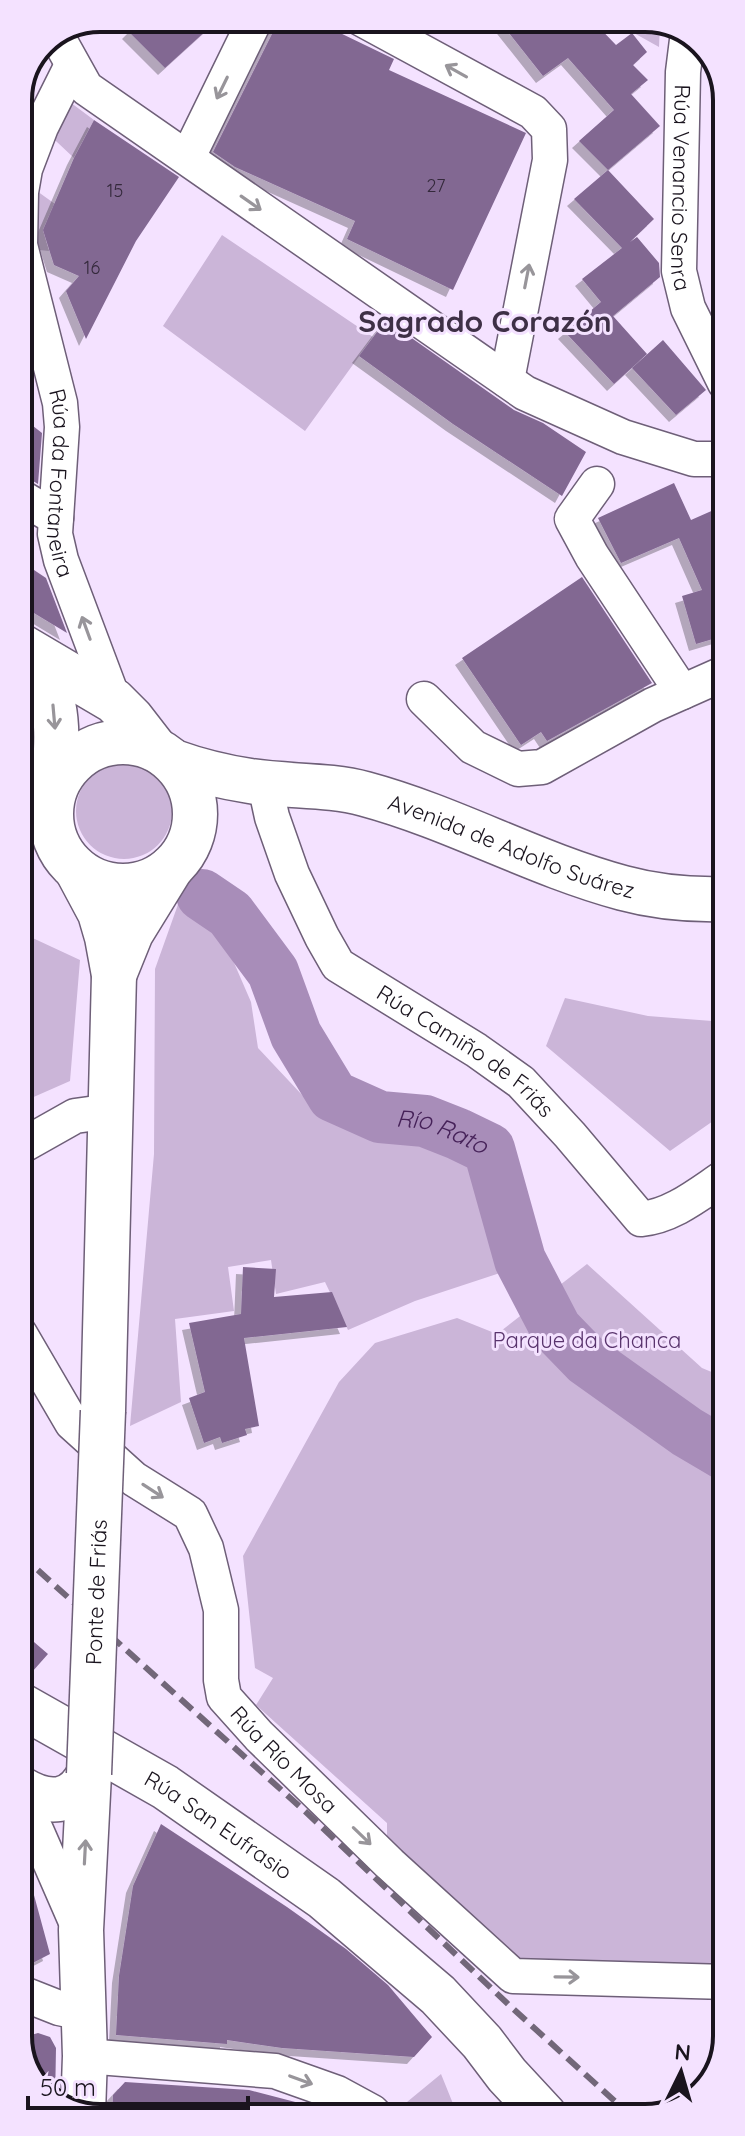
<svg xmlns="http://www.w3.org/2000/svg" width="745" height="2136" viewBox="0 0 745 2136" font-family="Quicksand,sans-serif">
	<defs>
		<filter id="shadow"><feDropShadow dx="-7" dy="7" stdDeviation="0" flood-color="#0004"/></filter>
	</defs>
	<rect width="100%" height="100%" fill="#f4e2ff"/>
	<path fill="#cbb5d8" d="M607,18h44l9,4 -1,25z
		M59,94l35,26 -20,38 -33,-31z
		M23,181l32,23 -12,26 6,21 -19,-2z
		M222,235l151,102 -68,94 -142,-105z
		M76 811a48 48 0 1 1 96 0a48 48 0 1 1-96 0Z
		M181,896l23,8 8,8 39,90 7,46 46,49 145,40 32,19 10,43 6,47 9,25 -91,30 -67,29 -23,-48 -49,12 -5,-34 -43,7 6,44 -59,8 6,83 -51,24 24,-272 1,-185z
		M19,924l5,10 56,26 -10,121 -50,22z
		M725,939l1,146 -14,11 14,16 -56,39 -124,-105 19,-48 83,18 64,5 7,-80z
		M587,1264l115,104 24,10 1,589 -204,3 -136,-123v-24l-131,-118 17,-27 -18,-10 -12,-112 96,-174 36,-39 82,-25 40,16z
		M441,2074l17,42h-68z"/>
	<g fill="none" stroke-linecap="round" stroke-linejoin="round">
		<path stroke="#a88db9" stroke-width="52" id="s1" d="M202,895l28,19 43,58 23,63 37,61 47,21 45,4 33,13 31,15 31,111 36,69 30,31 101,72 39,23"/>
	</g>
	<path fill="#826892" filter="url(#shadow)" d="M143,18h77l-55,50 -36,-36z
		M280,18h29l85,41 -5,11 137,63 -73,157 -106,-51 8,-18 -120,-54 -22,-15z
		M497,18h93l26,27 16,-12 15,19 -14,13 15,15 -17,14 29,32 -52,44 -29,-29 35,-31 -46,-52 -25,18z
		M94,120l85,57 -43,64 -50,98 -20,-48 13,-15 -25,-11 -11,-35 31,-72z
		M608,170l46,49 -24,23 7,-5 22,26 1,14 -47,39 34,38 -33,30 -49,-52 36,-30 5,6 -24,-29 40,-31 -48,-49z
		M386,320l128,90 29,13 43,29 -24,44 -109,-72 -94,-68z
		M663,340l43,50 -30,25 -44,-47z
		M19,415l23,18 -4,51 -10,-6 -9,-2z
		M674,483l17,37 34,-15v136l-2,-5 -27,8 -14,-48 20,-6 -23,-52 -58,25 -23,-45z
		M19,560l27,18 21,55 -48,-29z
		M582,577l70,106 -105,58 -6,-9 -20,13 -59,-87z
		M243,1267l33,2 -2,28 58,-5 15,35 -103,11 15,88 -14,3 2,6 -25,8 -2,-6 -16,6 -15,-45 16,-6 -16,-69 52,-9z
		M20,1630l28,24 -24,27 -4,-1z
		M161,1824l126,83 59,42 42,36 44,52 -18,20 -132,-9 -55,-8v4l-111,-9 3,-59 14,-90z
		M28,1873l22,81 -29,15v-95z
		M38,2033l12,4 6,11 -1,54 -9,-4 -25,-40v-20z
		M125,2082l124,8 77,20 -1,7 -213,1 1,-23z"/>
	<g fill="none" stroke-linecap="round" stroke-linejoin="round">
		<defs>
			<g id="street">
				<path d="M360,18l173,94 16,17 1,31 -43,220"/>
				<path id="s2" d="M688,32l-5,40 -4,199 9,37 37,75"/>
				<path d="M57,36l29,52 439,305 98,44 71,22h31"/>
				<path id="s3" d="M72,65l-31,62 -16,42 -4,23 -1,53 40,158 2,24 -7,107 6,26 53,141"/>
				<path d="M188,157l68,-139"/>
				<path d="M597,484l-25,35 20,37 90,136"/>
				<path d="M19,496l37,22"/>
				<path d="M424,699l49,48 45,22 24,-2 111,-62 72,-32"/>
				<path id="s4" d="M267,794l5,23 20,57 30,63 16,28 138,85 45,32 49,53 71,84c32,-3 59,-26 85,-43"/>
				<path d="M20,1147l55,-31 36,-5"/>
				<path id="s5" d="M20,1334l52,89 62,56 56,35 16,34 15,62v70l3,17 35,39 131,128 123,112 214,6"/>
				<path d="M21,1800l15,30 38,87 7,12"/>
				<path d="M21,1993l38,15 24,5"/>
				<path d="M85,2056l190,15 62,22 35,19 4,4"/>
			</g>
			<g id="secondary">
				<path d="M19,645l95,56 17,17 24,31"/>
				<path d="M25,650c6,8 14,17 18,26 19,35 13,78 10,117"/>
				<circle cx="123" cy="814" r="72"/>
				<path id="s6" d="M174,762c25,9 50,15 76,19 39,6 78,3 115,13 89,24 169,70 258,94 33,9 68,12 102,11"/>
				<path d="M77,870l23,43 7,24 7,38 -11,436"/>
				<path d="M114,975l17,-42 40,-65"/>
				<path id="s7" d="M20,1705l145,82 159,111 114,97 44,47 25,33 38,41"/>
				<path d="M21,1789c27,16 52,16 68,-15"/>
				<path d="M83,2113l2,-57 -4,-126 8,-156"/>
			</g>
		</defs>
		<use href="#street" stroke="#6e5f78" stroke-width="37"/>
		<use href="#secondary" stroke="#6e5f78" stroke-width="47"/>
		<use href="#street" stroke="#fff" stroke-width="34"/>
		<use href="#secondary" stroke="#fff" stroke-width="44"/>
		<path stroke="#726779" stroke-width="6" stroke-dasharray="16 8" stroke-linecap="butt" d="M20,1554l288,260 202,192 120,109"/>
		<defs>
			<g id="secondary-bridge">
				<path id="s8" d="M89,1774l14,-363"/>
			</g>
		</defs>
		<use href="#secondary-bridge" stroke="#6e5f78" stroke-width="47" stroke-linecap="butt"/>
		<use href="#secondary-bridge" stroke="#fff" stroke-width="44"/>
	</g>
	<defs><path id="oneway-shaft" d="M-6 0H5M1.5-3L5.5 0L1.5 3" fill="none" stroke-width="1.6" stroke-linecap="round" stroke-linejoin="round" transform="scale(2)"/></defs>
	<g stroke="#98959a">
		<use href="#oneway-shaft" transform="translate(456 71) rotate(-151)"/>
		<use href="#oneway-shaft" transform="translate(222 88) rotate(116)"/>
		<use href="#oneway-shaft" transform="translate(251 203) rotate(35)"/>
		<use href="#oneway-shaft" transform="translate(527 276) rotate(-79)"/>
		<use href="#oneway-shaft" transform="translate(86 628) rotate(-110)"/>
		<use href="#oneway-shaft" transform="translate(54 717) rotate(85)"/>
		<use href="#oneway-shaft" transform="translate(153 1491) rotate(33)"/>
		<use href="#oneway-shaft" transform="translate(362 1836) rotate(44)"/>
		<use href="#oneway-shaft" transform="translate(85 1852) rotate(-87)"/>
		<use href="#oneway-shaft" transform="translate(567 1977) rotate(1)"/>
		<use href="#oneway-shaft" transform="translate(301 2080) rotate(20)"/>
	</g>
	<g text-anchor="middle" stroke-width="6" stroke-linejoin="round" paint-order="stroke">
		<g font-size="18" fill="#34293b">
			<text x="436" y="192">27</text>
			<text x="115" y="197">15</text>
			<text x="92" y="274">16</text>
		</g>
		<g font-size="22" fill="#1a141e" stroke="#f4e2ff">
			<text dy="8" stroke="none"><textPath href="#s2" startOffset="156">Rúa Venancio Senra</textPath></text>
			<text dy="8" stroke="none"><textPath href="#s3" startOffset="434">Rúa da Fontaneira</textPath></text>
			<text dy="8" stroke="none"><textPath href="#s6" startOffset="350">Avenida de Adolfo Suárez</textPath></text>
			<text dy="8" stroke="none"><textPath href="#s4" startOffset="340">Rúa Camiño de Friás</textPath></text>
			<text dy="8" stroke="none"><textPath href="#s8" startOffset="182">Ponte de Friás</textPath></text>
			<text dy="8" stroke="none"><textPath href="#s5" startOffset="528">Rúa Río Mosa</textPath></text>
			<text dy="8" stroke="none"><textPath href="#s7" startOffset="232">Rúa San Eufrasio</textPath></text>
		</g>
		<g font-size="22" fill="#59346d" stroke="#f4e2ff">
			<text x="587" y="1348">Parque da Chanca</text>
		</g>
		<g font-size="24" font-style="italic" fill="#462259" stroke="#f4e2ff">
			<text dy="8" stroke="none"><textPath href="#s1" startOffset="360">Río Rato</textPath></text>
		</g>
		<g font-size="30" font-weight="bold" fill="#3e3046" stroke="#f4e2ff">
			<text x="485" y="332">Sagrado Corazón</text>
		</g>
	</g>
	<path d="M0 0H745V2136H0ZM100 32H645A68 68 0 0 1 713 100V2036A68 68 0 0 1 645 2104H100A68 68 0 0 1 32 2036V100A68 68 0 0 1 100 32Z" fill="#f4e2ff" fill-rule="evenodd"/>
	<path fill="none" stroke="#1a141e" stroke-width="4" d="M100 32H645A68 68 0 0 1 713 100V2036A68 68 0 0 1 645 2104H100A68 68 0 0 1 32 2036V100A68 68 0 0 1 100 32Z"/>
	<g transform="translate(681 2072) rotate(5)" stroke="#f4e2ff" stroke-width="6" paint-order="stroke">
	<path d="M0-6L14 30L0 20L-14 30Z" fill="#1a141e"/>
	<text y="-12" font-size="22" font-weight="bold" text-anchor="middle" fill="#1a141e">N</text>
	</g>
	<path d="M28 2096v12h220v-12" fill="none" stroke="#1a141e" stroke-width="4"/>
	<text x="40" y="2096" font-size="24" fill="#1a141e" stroke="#f4e2ff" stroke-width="6" paint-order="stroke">50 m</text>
</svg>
